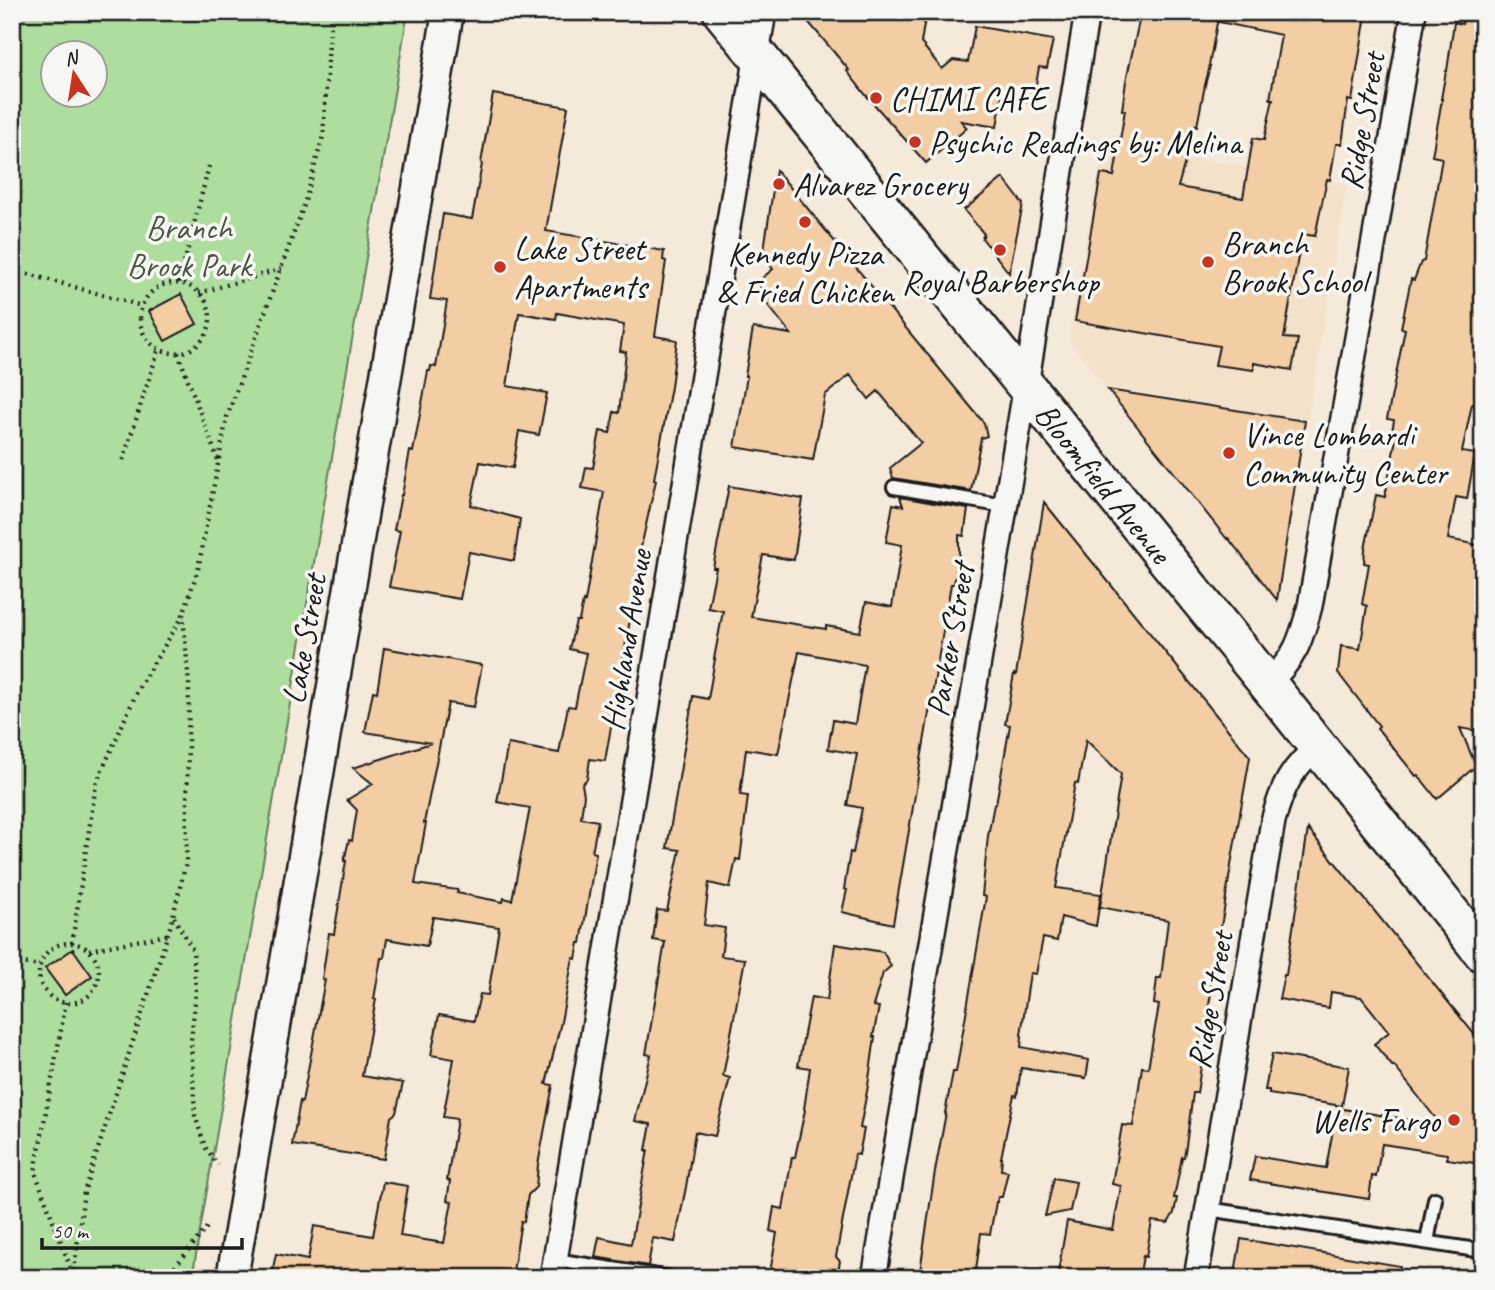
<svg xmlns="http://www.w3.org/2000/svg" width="1495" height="1290" viewBox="0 0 1495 1290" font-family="Caveat,sans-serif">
	<rect width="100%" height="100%" fill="#f5eada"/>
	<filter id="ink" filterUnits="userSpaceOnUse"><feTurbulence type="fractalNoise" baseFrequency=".0143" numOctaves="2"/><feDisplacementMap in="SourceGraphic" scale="14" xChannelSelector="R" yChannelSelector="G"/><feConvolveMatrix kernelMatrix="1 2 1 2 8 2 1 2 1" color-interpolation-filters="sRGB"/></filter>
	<g filter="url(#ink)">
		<path fill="#f4e1ca" d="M1104,143l243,41 -39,236 -201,-33 -39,-47z"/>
		<path fill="#adde9e" stroke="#647d5d" stroke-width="2" fill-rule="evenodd" d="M12,12h396l-216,1266h-180zM52,52h42v42h-42z"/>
		<path fill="#f3cda3" stroke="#1c1c1c" stroke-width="2" d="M800,12h126l-5,31 21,26 11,-9 15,2 7,-36 78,14 -6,28 -8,-1 -6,35 -31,-5 -5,30 -36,-6 6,7 -41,35 -61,-69 -18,-23 2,-1z
			M1141,12h78l-10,54h1l-5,19 -8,41 -2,-1 -17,62 65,11 10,-60 11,2 9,-41h-3l11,-64 -62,-13 1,-10h129l17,3 -14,86 -4,-1 -6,44h-6l-6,36 -3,-1 -12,57 -13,-2 -18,104 14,1 -6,31 -38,-7v7l-39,-5 4,-19 -144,-25 26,-147 13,2 11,-66h-3l4,-29z
			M1465,12h18v311l-8,48h5l-5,33h-3l-10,48 13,2 -8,45 -11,-2 -8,42 35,7 -7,54 7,1v131l-23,-4 16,38 -39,33 -19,-24 -2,1 -39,-48 2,-2 -41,-53 3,-27 19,3 7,-43 -5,-2 7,-40 -5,-1 1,-14 11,-54 9,2 12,-64 -5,-1 2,-12 -7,-1 18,-90 -4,-1 10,-49 3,1 7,-18 3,-1 18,-103 -10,-2 10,-57h-1l5,-28h1l7,-49 8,2z
			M493,94l75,13 -22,124 118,20 -1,9 3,1 -11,75 22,4 -6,47 -17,92 2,1 -16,72h2l-37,209 -15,-2 -3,20 -5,5 2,11 -3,23 17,3 -6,31 4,1 -15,90h-2l-3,16 -3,-1 -12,64 -15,62 7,1 -15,80 -2,22 -8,8 -4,27 -3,-1 -9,57h-46l-38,-7v7h-157l5,-24 32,6 6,-34 59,10 10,-54 25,4 -8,50 44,7 8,-41 -5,-1 3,-20 -3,-1 10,-61 -14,-2 11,-58 -23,-4 8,-40 35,6 6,-27 8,1 11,-68 -66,-10 -6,29 -40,-7 -3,19h-3l-7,41h2l-14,77 41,7 -7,30 -5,4 -7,42 -92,-14 8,-44 2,1 23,-122 -3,-1 7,-46 5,1 12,-73h-2l5,-21 3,1 5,-31 -10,-10 26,-16 -20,-16 78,-25 -66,-11 8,-41 4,1 7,-44 98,17 -8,42 -26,-4 -24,120h2l-11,61 43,6 -1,3 46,9 1,-4 8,2 18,-92 -33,-6 11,-58 51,9 9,-47 7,1 11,-54 -17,-4 7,-28h3l4,-20 2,1 19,-110 -22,-4 4,-21 7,1 7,-37 10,2 4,-21 5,1 7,-61 -6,-1 4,-26 -67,-12 -1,6 -37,-6 -12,73 40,7 -8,42 -20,-4 -6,37 -33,-6 -9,43 49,14 -6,42 -45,-9 -9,47 -71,-12 11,-56 -6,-1 7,-35h1l8,-44 3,1 15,-81h2l1,-5 5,1 11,-66 -17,-2 13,-85 29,5 10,-55 -1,-1z
			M776,170l208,253 3,13 -6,2 -10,53 -78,-13 -3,-10 31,-25 -43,-52 -9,8 -19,-24 -25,20 -12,65 -78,-13 12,-71h-2l8,-48 38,6 -32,-40 2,-15 12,-10 -10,-13z
			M1003,178l20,26 -14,69 -27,-35 2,-4 -20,-24z
			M181,294l16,30 -32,17 -16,-30z
			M1108,390l197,31 -28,179 -49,-62 -1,1z
			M729,486l74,13 -9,61 -31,-5 -12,62 75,12v-3l34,6 6,-30 26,5 10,-62 -16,-3 7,-38 10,2 -3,-9 68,12 -4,27 -5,-1v20l-5,29h-3l-58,340 -51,-12 5,-22 -3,-1 6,-37 3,1 9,-45 -15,-3 10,-51 -29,-5 5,-29 22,4 10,-59 -66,-13 -21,102 -32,-5 -6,46 8,1 -8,64 -4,-1 -6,29 -21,-5 -5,42 21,3 -4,28 24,3 -22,117 7,2 -15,58 -20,-4 -9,55 -11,55 -22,-4 -5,28 -53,-9 4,-20 32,7 17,-94h-2l5,-26 -16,-3 16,-66 -5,-1 19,-112 -12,-2 4,-30 10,1 13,-61 -13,-2 26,-152 15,3 7,-40h-1l9,-48 -15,-3 8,-40h-3z
			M1044,502l206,255 -18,102 -8,51 -14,75 2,2 -10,60h2l-7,46h-4l-7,53 -2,11h-2l-8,41h3l-3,15 -6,10 -16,-2 -6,36 -3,-1 -4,22h-82l10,-57 46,9 8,-44 -9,-2 10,-59 11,1 9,-59 6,1 11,-63 -5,-1 3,-26h4l7,-58 -68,-13 21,-133 -35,-34 -8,44 -3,-1 -19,105 45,6 -5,32 -35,-9 -4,24 -14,-3 -7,36 -6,-1 -9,62 1,1 -1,11 68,13 -3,18 -65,-10 -4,28 -3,-1 -13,63h1l-1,12 7,1 -6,26h-4l-1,5h-1l-6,32 -9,-1 -6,45h-56l16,-107 11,-58h-1l8,-41h3l30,-175 -4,-1 6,-60 6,-32h2l14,-79 -5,-1 9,-50 2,1z
			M1308,829l175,216v107l-7,-1 -1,12 -28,-4v-5l-65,-10 -6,33 -4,-1 -3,23 -119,-19 5,-24 71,12 11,-60 104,17 -47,-59 -1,1 -19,-23 15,-12 -28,-35 -30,-5 -2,16 -50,-9 5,-24h2z
			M835,944l48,8 8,14 -8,7 -10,33 6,1 -6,30h2l-7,49 -8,42 4,1 -5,26 -4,-1 -19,103 4,4 -3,17h-68l8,-45 -7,-2 4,-24 9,2 9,-52h3l10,-47 -1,-1 6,-41 -12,-2 13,-69 16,3z
			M73,949l19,27 -27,19 -20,-27z
			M1272,1054l77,13 -7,39 -73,-12v-4h-4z
			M1054,1178l22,4 -6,29 -25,5z
			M1241,1239l159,27 -1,12h-165z"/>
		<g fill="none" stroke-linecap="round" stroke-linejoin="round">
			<defs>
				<path id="service" d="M894,487l111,19
					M1208,1209l275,42
					M1427,1242l8,-43
					M555,1260l115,18"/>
				<path id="minor" d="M1267,683c28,-23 34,-43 43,-77l104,-594
					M552,1278l212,-1266
					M874,1278l152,-893 61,-373
					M1196,1278l77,-457c9,-33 18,-53 45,-74"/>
				<path id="tertiary" d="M232,1278l216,-1266"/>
				<g id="primary">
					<path id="s1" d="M722,12l545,671 216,270"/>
				</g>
			</defs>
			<use href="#service" stroke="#1c1c1c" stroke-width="18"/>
			<use href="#minor" stroke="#1c1c1c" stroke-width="28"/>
			<use href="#tertiary" stroke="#1c1c1c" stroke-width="35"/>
			<use href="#primary" stroke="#1c1c1c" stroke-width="42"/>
			<path stroke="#1c1c1c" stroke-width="4.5" stroke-dasharray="2 5" stroke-linecap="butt" d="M28,274l114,32
				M179,283l30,-117
				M140 318a35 35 0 1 1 70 0a35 35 0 1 1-70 0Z
				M199,293l82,-24
				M178,353l40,107
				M123,460l36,-112
				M174,917l19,33 3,41 -5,50 4,74 10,32 13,18
				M72,943l24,-159 44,-99 43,-69
				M39 973a30 30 0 1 1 60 0a30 30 0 1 1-60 0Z
				M89,950l78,-15
				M12,961l28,5
				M66,1002l-31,170 37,100
				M73,1278l11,-86 87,-268 15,-61 3,-179 -6,-69 15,-46 29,-152 77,-212 19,-69 8,-124
				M166,1278l42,-52"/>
			<use href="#service" stroke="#f6f6f2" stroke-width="12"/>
			<use href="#minor" stroke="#f6f6f2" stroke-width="23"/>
			<use href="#tertiary" stroke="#f6f6f2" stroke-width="30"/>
			<use href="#primary" stroke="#f6f6f2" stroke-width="37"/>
		</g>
	</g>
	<g fill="#c8321e" stroke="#f6f6f2" stroke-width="2.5">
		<circle cx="876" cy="98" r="7"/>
		<circle cx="915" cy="142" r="7"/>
		<circle cx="779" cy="184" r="7"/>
		<circle cx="805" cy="222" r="7"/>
		<circle cx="1000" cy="250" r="7"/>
		<circle cx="1208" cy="262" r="7"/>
		<circle cx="500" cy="267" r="7"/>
		<circle cx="1229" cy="453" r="7"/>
		<circle cx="1454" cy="1120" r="7"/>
	</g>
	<g text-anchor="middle" stroke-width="7" stroke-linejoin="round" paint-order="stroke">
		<g font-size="33" fill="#1c1c1c" stroke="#f6f6f2" text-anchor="start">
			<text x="890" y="110">CHIMI CAFE</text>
			<text x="929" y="154">Psychic Readings by: Melina</text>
			<text x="793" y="196">Alvarez Grocery</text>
			<text x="1222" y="255">Branch<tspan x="1222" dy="38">Brook School</tspan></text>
			<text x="514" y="260">Lake Street<tspan x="514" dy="38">Apartments</tspan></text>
			<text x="805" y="265" text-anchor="middle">Kennedy Pizza<tspan x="805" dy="38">&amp; Fried Chicken</tspan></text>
			<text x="1000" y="293" text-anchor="middle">Royal Barbershop</text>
			<text x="1243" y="446">Vince Lombardi<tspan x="1243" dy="38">Community Center</tspan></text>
			<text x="1440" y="1132" text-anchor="end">Wells Fargo</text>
		</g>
		<g font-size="33" fill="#1c1c1c" stroke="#f6f6f2">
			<text transform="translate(1361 121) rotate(-80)" y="12">Ridge Street</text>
			<text dy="12" stroke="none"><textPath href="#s1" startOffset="606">Bloomfield Avenue</textPath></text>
			<text transform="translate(303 639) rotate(-80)" y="12">Lake Street</text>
			<text transform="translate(625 640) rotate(-81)" y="12">Highland Avenue</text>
			<text transform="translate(949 640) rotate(-80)" y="12">Parker Street</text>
			<text transform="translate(1209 1000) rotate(-80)" y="12">Ridge Street</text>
		</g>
		<g font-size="33" fill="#485643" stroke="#f6f6f2">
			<text x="189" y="239">Branch<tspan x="189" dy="38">Brook Park</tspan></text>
		</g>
	</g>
	<rect width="1495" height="1290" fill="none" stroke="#f6f6f2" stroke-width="42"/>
	<rect x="21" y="21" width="1453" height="1248" fill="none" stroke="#1c1c1c" stroke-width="2.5" filter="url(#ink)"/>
	<g transform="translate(74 74) rotate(348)"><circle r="33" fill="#f6f6f2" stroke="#9f9f9c" stroke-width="2"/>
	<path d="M0-5L12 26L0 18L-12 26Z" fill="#c8321e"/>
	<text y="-10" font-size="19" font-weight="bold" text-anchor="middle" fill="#1c1c1c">N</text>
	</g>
	<path d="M42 1238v10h200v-10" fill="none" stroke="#1c1c1c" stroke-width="3.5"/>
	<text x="52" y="1238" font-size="21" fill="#1c1c1c" stroke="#f6f6f2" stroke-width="5" paint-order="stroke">50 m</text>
</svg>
